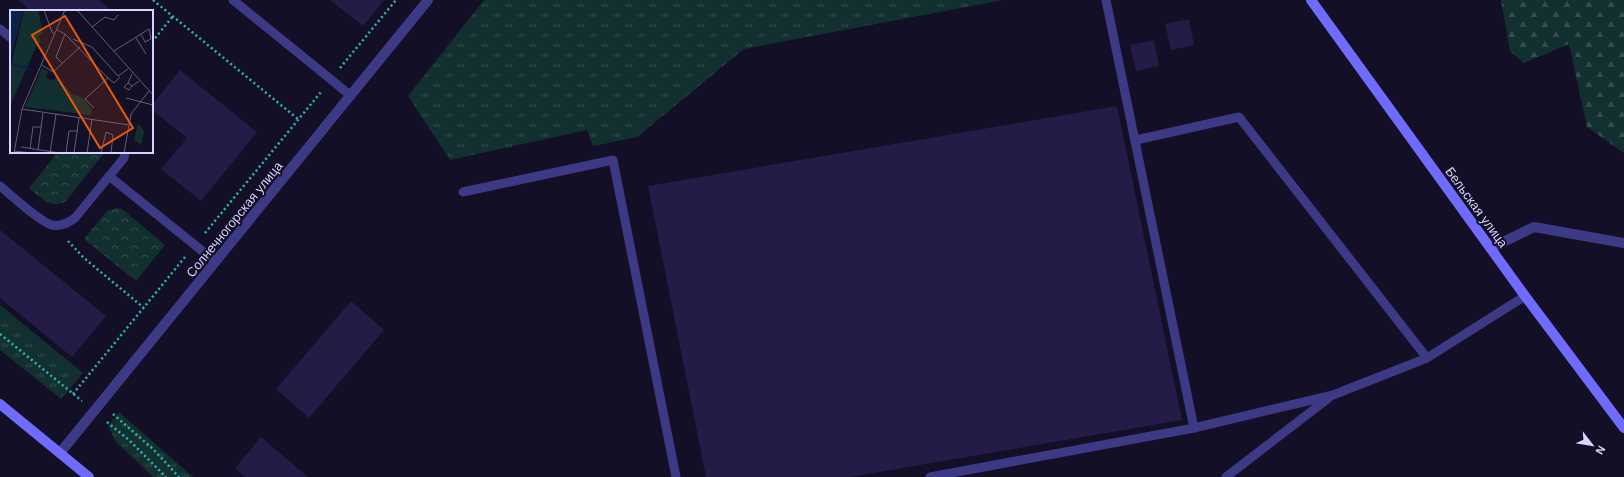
<svg xmlns="http://www.w3.org/2000/svg" width="1624" height="477" viewBox="0 0 1624 477" font-family="Helvetica,sans-serif">
	<defs>
		<pattern id="grass-tufts" width="24" height="20" patternUnits="userSpaceOnUse"><rect width="24" height="20" fill="#12302f"/><path d="M3 7l-1-3M5 7V3M7 7l1-3M15 17l-1-3M17 17v-4M19 17l1-3" fill="none" stroke="#344d4e"/></pattern>
		<pattern id="forest-firs" width="22" height="20" patternUnits="userSpaceOnUse"><rect width="22" height="20" fill="#12302f"/><path d="M5 1l3.5 6h-7zM16 11l3.5 6h-7z" fill="#344d4e"/></pattern>
		<pattern id="park-crowns" width="20" height="18" patternUnits="userSpaceOnUse"><rect width="20" height="18" fill="#12302f"/><path d="M2 6a3 3 0 1 1 6 0M12 15a3 3 0 1 1 6 0" fill="none" stroke="#344d4e"/></pattern>
	</defs>
	<rect width="100%" height="100%" fill="#130f26"/>
	<path fill="url(#grass-tufts)" d="M484,0h519l-259,49 -107,88 -44,9 -6,-16 -137,30 -42,-64z
		M0,305l83,68 -22,26 -61,-49z
		M119,412l74,65h-40l-37,-35 -8,-16z"/>
	<path fill="url(#forest-firs)" d="M1501,0h123v153l-37,-26 -18,-83 -45,19 -14,-12z"/>
	<path fill="url(#park-crowns)" d="M58,152h47l-39,49c-16,9 -25,-4 -37,-13z
		M117,208l5,1 43,36 -29,36 -52,-42 23,-28z"/>
	<path fill="#241b47" d="M18,0h81l13,11h-80z
		M330,0h54l-21,26z
		M1189,19l5,26 -23,5 -6,-26z
		M1154,40l5,26 -23,5 -6,-26z
		M180,70l77,62 -56,69 -40,-32 26,-31 -35,-28v-5z
		M1117,106l65,314 -332,57h-144l-58,-291z
		M0,230l106,86 -34,41 -72,-59z
		M351,301l33,29 -75,88 -33,-29z
		M261,437l47,40h-63l-10,-9z"/>
	<g fill="none" stroke-linecap="round" stroke-linejoin="round">
		<path stroke="#2fb8b0" stroke-width="2.5" stroke-dasharray="2 3" stroke-linecap="butt" d="M153,0l145,119
			M152,42l21,-26
			M340,68l56,-68
			M205,233l116,-141
			M68,241l16,17 60,50
			M0,334l82,67
			M73,394l112,-137
			M113,414l40,35 26,28
			M107,422l22,18 37,37"/>
		<path stroke="#3d3a85" stroke-width="9" d="M233,0l117,95
			M1106,0l88,428
			M0,29l11,9
			M1136,140l103,-23 188,241 98,-62
			M109,176l107,86
			M0,186c11,9 40,36 52,39 9,2 16,-2 23,-7l49,-60 1,-6
			M463,192l150,-32 63,317
			M930,477l264,-49 139,-33 94,-37
			M1226,477l104,-80"/>
		<path stroke="#3d3a85" stroke-width="10" d="M1491,248l43,-21 90,16
			M60,453l368,-453"/>
		<path stroke="#6f6bff" stroke-width="10" d="M1311,0l214,296 99,132
			M0,404l89,73"/>
	</g>
	<g text-anchor="middle" stroke-width="4" stroke-linejoin="round" paint-order="stroke">
		<g font-size="13" fill="#d9d4ff" stroke="#130f26">
			<text transform="translate(1477 207) rotate(54)" y="5">Бельская улица</text>
			<text transform="translate(234 219) rotate(-51)" y="5">Солнечногорская улица</text>
		</g>
	</g>
	<g transform="translate(10 10)">
		<rect width="143" height="143" fill="#130f26"/>
		<path d="M32,58l6,3 -2,7 8,3 2,-5 16,18 11,4 9,12 -2,5 -65,-8z" fill="#12302f"/>
		<path d="M14,0h14l5,23 -5,4 3,4 -4,4 -27,61v-36zM29,67l8,6 6,24 -16,-1 2,-10 -3,-7zM128,113l6,8 -3,14 -7,-5z" fill="#12302f"/>
		<path d="M0,0h13l-13,53z" fill="#0c2248"/>
		<path fill="none" stroke="#0c2248" stroke-width="2" d="M0,53l21,7"/>
		<path fill="none" stroke="#625e7d" stroke-width="1" d="M34,0l8,22 3,2M67,0l76,85M82,17l13,-10 9,3 4,-5M47,20l8,4 -9,23 6,6M55,24l43,44 -23,21 9,9M126,28l10,16M63,29l19,8 26,29 10,-7M104,41l35,-22 2,10 -6,3 -4,-8M32,55l11,7 27,-25M122,64l-4,9 4,3 7,-5M98,68l6,5 6,-6M118,73l-4,4 5,3 3,-4M116,88l27,7M12,99l107,16M11,137l39,6M20,139l3,-22h8M28,140l5,-37M4,141l18,2M4,143l8,-44 43,-99M40,143l6,-39M56,143l3,-22h8M64,143l5,-35M77,143l5,-34M91,143l5,-21 7,3 -2,18M114,143l7,-39 18,-23"/>
		<path fill="#e8590c" fill-opacity="0.15" stroke="#e8590c" stroke-width="2" d="M55,6l68,112 -33,20 -68,-113z"/>
		<rect width="143" height="143" fill="none" stroke="#d9d4ff" stroke-width="2"/>
	</g>
	<g transform="translate(1592 445) rotate(121)" stroke="#130f26" stroke-width="3" paint-order="stroke">
	<path d="M0-3L7 15L0 10L-7 15Z" fill="#d9d4ff"/>
	<text y="-6" font-size="11" font-weight="bold" text-anchor="middle" fill="#d9d4ff">N</text>
	</g>
</svg>
